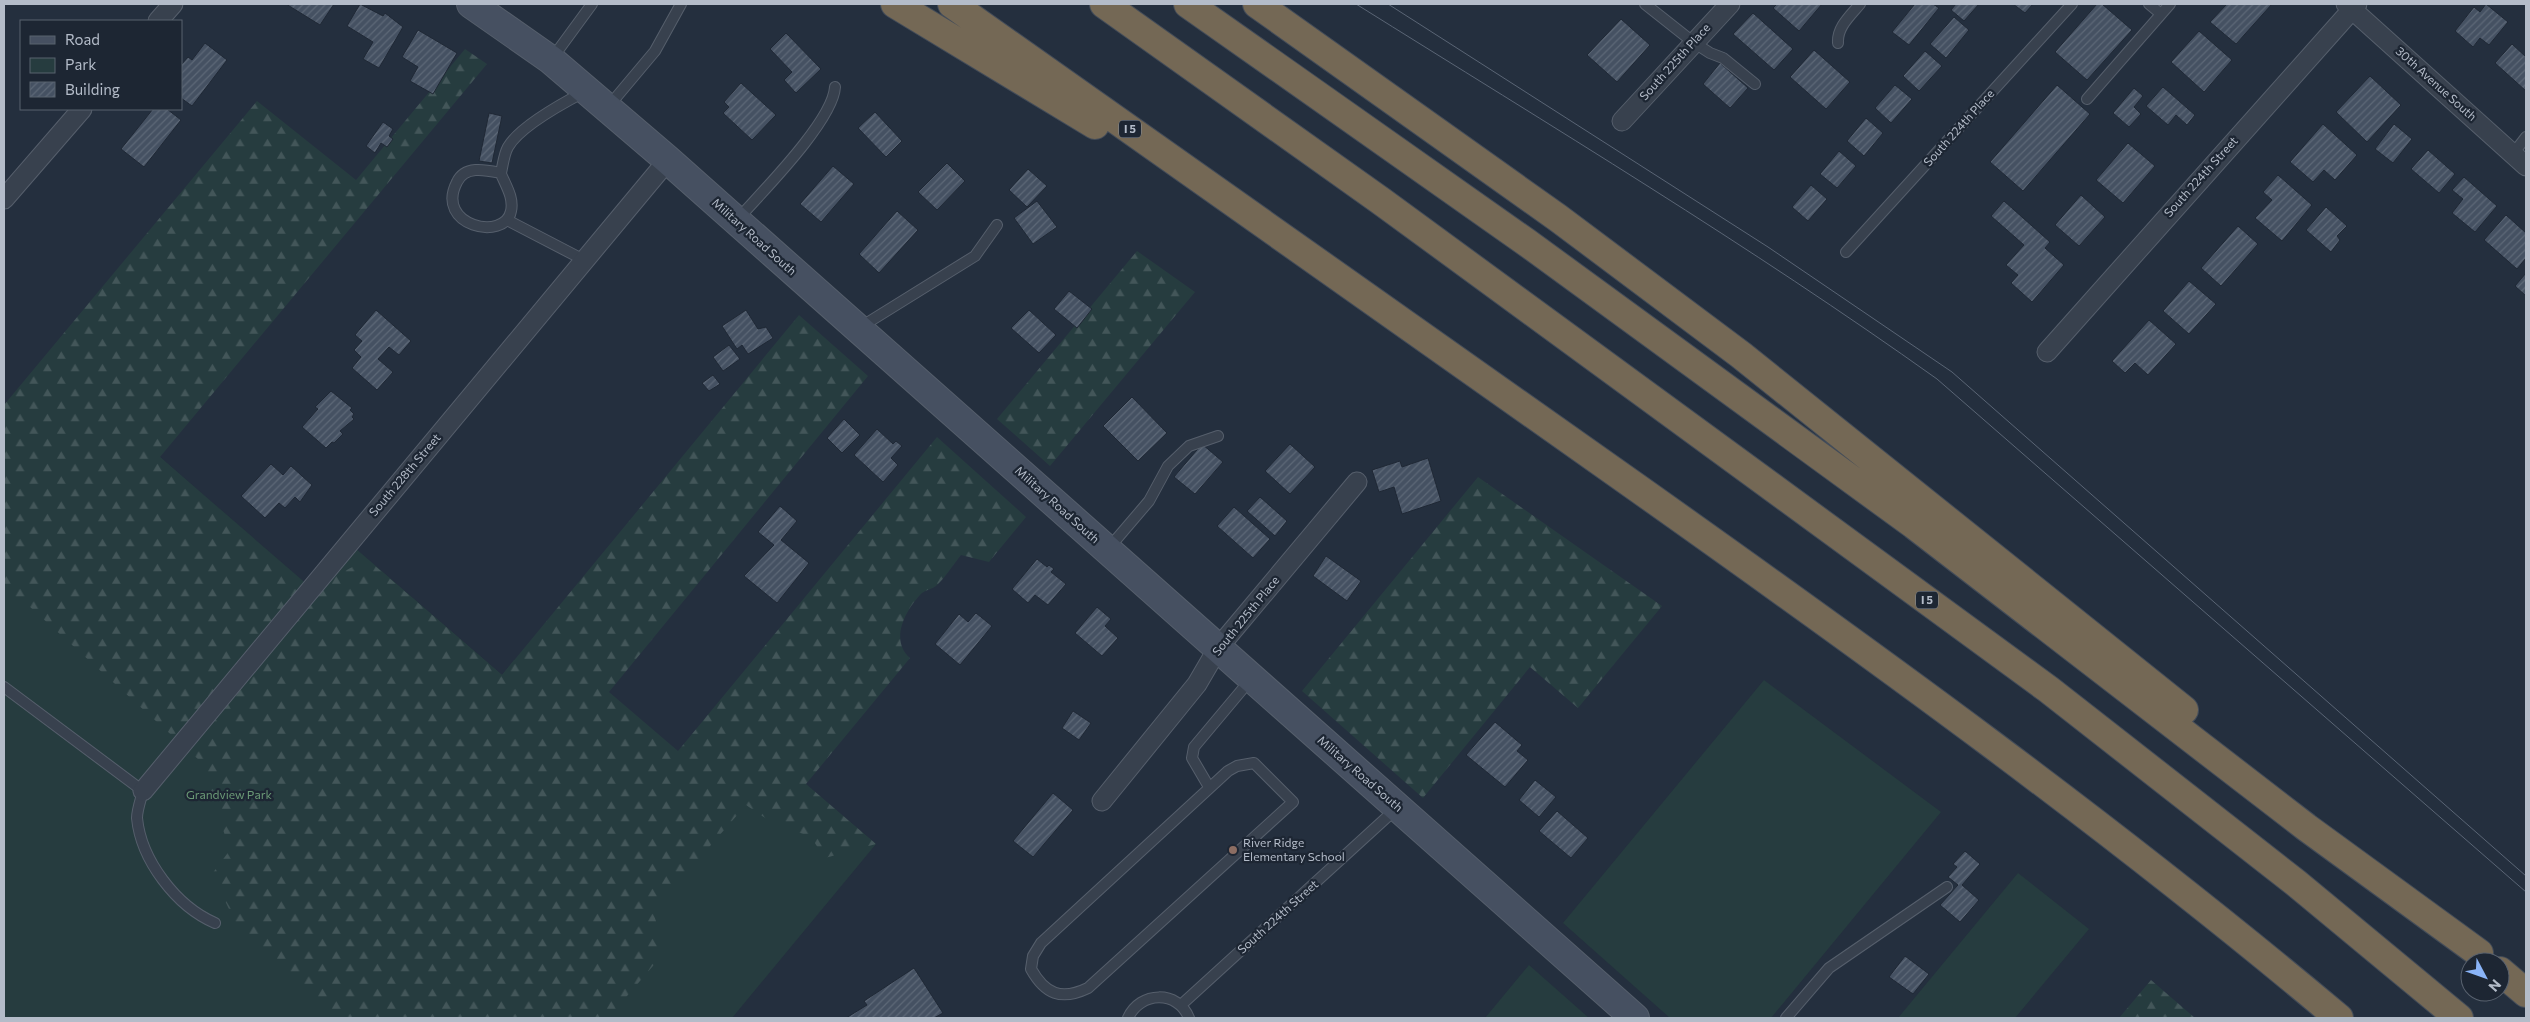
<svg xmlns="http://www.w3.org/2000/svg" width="2530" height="1022" viewBox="0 0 2530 1022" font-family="Commissioner,sans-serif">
	<defs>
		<pattern id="forest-firs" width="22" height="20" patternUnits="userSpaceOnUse" patternTransform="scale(1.25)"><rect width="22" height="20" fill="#263c3f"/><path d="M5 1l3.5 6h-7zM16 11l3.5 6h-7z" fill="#435659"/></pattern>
		<pattern id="building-hatch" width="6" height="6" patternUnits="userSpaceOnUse" patternTransform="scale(1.25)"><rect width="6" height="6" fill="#455162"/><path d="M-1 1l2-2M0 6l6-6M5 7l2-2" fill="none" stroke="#5d6877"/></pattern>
	</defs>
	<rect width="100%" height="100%" fill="#242f3e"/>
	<path fill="#263c3f" d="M4,407l156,50 149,129 38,-45 155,134 12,-15 164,92 87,-2 111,94 -144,174h-728z
		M1764,680l177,132 -170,206h-101l-107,-95z
		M2018,873l71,56 -74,89h-117z
		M1529,965l60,53h-104z"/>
	<path fill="url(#forest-firs)" d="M465,49l22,15 -327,393 150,133 57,-31 135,116 297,-360 69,61 -259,316 69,59 259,-314 89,80 -37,45 -28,-7c-8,10 -16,23 -25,31 -4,3 -10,4 -14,7 -16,16 -33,47 -12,65l-104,126 70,60 -51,14 -15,-22 -33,-10 -31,-21 -93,106 12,41 -57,66h-266l-64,-46 -33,-30 -33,-68 18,-24 -31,-90 -180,-163 -15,2v-194l253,-304 99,79z
		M1137,251l58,41 -145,174 -53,-47z
		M1478,477l184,129 -84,102 -48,-41 -107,131 -121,-107z
		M2151,980l44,38h-76z"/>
	<path fill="url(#building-hatch)" stroke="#1f2835" d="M286,4h48l-14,21z
		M360,4l23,12 2,-3 18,14 -24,41 -16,-9 10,-17 -26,-16z
		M1777,4h45l-23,27 -26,-23z
		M1915,4h18l6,4 -30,37 -17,-13z
		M1956,4h23l-15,17 -13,-11z
		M2013,4h20l-8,9z
		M2097,4h5l30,26 -45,50 -32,-28z
		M2227,4h45l-36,40 -26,-22z
		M2486,4l22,18 -19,23 -9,-7 -7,9 -18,-16 19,-24 6,5z
		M1753,13l40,36 -19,21 -41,-36z
		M1954,17l15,13 -23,28 -16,-14z
		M1621,19l29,26 -33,37 -30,-27z
		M418,30l39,23 -24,41 -23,-13 8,-14 -16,-10z
		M2199,31l33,29 -28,32 -33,-30z
		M786,33l35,36 -25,24 -12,-13 8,-8 -22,-23z
		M205,43l22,17 -35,46 -11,-8v-33l7,-8 4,3z
		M2512,44l14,13v34l-31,-28z
		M1814,50l36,32 -24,27 -36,-32z
		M1925,51l17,15 -23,25 -16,-15z
		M1720,63l28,25 -18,20 -27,-24z
		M2370,76l31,29 -34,37 -31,-30z
		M741,83l35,32 -24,25 -29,-27 6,-6 -5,-5z
		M1895,85l17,14 -21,24 -16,-15z
		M2057,85l33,29 -67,77 -33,-29z
		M2163,87l32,28 -8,10 -11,-10 -8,10 -22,-19z
		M2134,88l9,8 -9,11 7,7 -12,13 -16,-14z
		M153,109h14l14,11 -37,47 -23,-18z
		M875,112l27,29 -16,16 -28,-29z
		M489,113l13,3 -10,47 -13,-2z
		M1866,118l17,15 -19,23 -17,-15z
		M383,122l10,7 -4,7 4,3 -6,8 -6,-4 -6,10 -9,-7z
		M2323,124l34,31 -22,25 -11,-10 -11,12 -23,-20z
		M2394,124l18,15 -19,24 -18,-14z
		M2128,143l27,23 -32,37 -27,-23z
		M2428,150l27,24 -16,19 -28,-24z
		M1839,151l17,15 -19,22 -17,-14z
		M947,163l18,18 -28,29 -19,-18z
		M833,166l21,18 -33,38 -21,-18z
		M1028,169l19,17 -20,21 -18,-17z
		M2278,175l34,30 -30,36 -27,-23 17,-18 -9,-8z
		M2464,177l33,29 -22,26 -23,-19 11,-14 -11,-9z
		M1811,185l16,14 -19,22 -16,-14z
		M2081,195l24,22 -26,29 -24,-21z
		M1037,201l20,26 -24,17 -19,-26z
		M2004,201l46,41 -5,6 19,17 -32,37 -21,-19 7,-8 -12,-10 18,-20 -33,-29z
		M2326,207l21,19 -10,10 3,4 -9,12 -25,-22z
		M897,211l21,19 -39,43 -20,-19z
		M2506,215l20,18v25l-9,11 -33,-29z
		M2238,226l20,18 -37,42 -20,-18z
		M2526,273v23l-11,-10z
		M2189,281l27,23 -27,30 -26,-23z
		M1069,291l23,18 -15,19 -23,-19z
		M376,310l35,31 -12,14 -10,-8 -11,12 15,13 -16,18 -25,-22 9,-11 -7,-7 8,-9 -7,-6z
		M746,310l12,19 8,-2 7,11 -25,16 -6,-9 -5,4 -15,-23z
		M1029,310l27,25 -17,18 -28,-25z
		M2149,320l27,24 -28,31 -13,-12 -10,10 -13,-12z
		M729,345l11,14 -17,12 -10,-14z
		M713,375l7,9 -11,7 -7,-8z
		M331,391l21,17 -2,2 4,4 -2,3 2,2 -14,12 3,3 -9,9 -2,-1 -6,6 -24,-21 16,-18 -3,-2z
		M1132,397l35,36 -29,28 -35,-35z
		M844,419l16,16 -18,18 -15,-15z
		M877,429l16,15 3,-3 6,5 -11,12 7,7 -15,17 -29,-27z
		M1202,444l21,18 -28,32 -21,-17z
		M1290,444l25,23 -25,27 -25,-23z
		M1428,458l13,43 -39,13 -8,-27 -15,5 -7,-22 28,-9 2,6z
		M271,464l12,11 8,-9 21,19 -12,17 -5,-5 -10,11 -6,-5 -14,15 -24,-22z
		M1260,497l27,24 -12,15 -28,-25z
		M780,506l17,15 -16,19 28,23 -32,40 -33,-27 30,-31 -16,-13z
		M1234,507l36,32 -17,19 -36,-32z
		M1326,556l35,25 -14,20 -34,-25z
		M1037,559l10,8 2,-2 5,4 -3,3 15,12 -18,21 -13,-10 -7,8 -16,-14z
		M1097,607l14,12 -6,7 13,12 -16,18 -27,-23z
		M976,613l16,13 -32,39 -25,-21 24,-30 9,8z
		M1073,711l18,12 -12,17 -17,-12z
		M1495,722l27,23 -5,6 11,9 -23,27 -39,-32z
		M1535,780l21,17 -17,20 -20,-17z
		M1053,793l20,17 -40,47 -20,-16z
		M1557,811l31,27 -17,20 -32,-27z
		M1965,851l15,13 -18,21 17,15 -19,22 -20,-17 18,-20 -10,-8 9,-10 -4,-3z
		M1905,956l24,18 -16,20 -24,-17z
		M914,968l29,45 -9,5h-88l21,-13 -3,-4z"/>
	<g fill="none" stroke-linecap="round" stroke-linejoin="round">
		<defs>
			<path id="lane" d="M1645,4l48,38 17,11 13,5 32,26
				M2149,4l12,10
				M1838,43c-1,-16 12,-27 22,-39
				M551,60l41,-56
				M2087,99l83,-95
				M608,107l47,-56 26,-47
				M2513,154l13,-17
				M501,173c-15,-3 -36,-8 -44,9 -23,44 48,60 54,29 3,-13 -5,-25 -10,-37v-1c2,-9 3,-19 7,-26 12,-21 55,-44 76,-55
				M507,220l77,40
				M737,220c24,-27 96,-99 98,-133
				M1846,252l226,-248
				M859,328l116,-72 22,-31
				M1108,549l41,-48 19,-35 21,-20 29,-10
				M4,687l139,104c-2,8 -6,19 -6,27 4,42 39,88 78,105
				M1254,763l39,39 -205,186c-27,13 -43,6 -57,-19l2,-13 8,-13 187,-172 9,-5z
				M1209,787l-17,-29 2,-11 57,-68
				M1181,1005l216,-197
				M1128,1018c12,-27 50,-28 61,0
				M1786,1018l43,-50 118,-81"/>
			<path id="street" d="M2346,4l180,162
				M158,21l15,-17
				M1622,121l108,-117
				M4,199l78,-90
				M2047,352l310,-348
				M143,791l525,-631
				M1102,801l95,-117 21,-36 139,-166"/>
			<path id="secondary" d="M471,4l80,56 117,100 967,858"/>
			<path id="highway" d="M895,4l200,121
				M952,4c228,160 456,321 684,483 240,170 478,342 703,531
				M1104,4l277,197 667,488 248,194 163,135
				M1188,4l338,238 388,283 392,302 173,126
				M1257,4l301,214 183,137 443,355
				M2500,971l26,22"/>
		</defs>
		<use href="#lane" stroke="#565f6c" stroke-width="12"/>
		<use href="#street" stroke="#565f6c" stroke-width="21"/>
		<use href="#secondary" stroke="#565f6c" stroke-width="30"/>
		<use href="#highway" stroke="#434c59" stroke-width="30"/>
		<use href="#lane" stroke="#38414e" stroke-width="10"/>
		<use href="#street" stroke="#38414e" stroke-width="19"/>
		<use href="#secondary" stroke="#465061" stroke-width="28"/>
		<use href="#highway" stroke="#746855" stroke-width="28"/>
		<path stroke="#5a6575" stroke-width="1" d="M1356,4c195,122 393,241 581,375l589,513
			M1388,4l380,243 184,125 574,504"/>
	</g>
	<circle fill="#8d6e63" stroke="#1d2633" stroke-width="2" cx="1233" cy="850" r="5"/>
	<g text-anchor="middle" stroke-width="4.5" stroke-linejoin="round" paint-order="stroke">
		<g fill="#1d2633" stroke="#878f9c" stroke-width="1">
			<rect x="1119" y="120.5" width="22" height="17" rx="4"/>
			<rect x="1916" y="591.5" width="22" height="17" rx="4"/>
		</g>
		<g font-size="11" font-weight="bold" fill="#b4bcc9">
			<text x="1130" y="133">I 5</text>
			<text x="1927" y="604">I 5</text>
		</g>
		<g font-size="12" fill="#b4bcc9" stroke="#1d2633">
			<text transform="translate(1675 62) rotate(-48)" y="4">South 225th Place</text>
			<text transform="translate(2436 84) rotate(42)" y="4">30th Avenue South</text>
			<text transform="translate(1959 128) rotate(-48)" y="4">South 224th Place</text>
			<text transform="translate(2201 177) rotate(-48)" y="4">South 224th Street</text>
			<text transform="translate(754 237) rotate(42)" y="4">Military Road South</text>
			<text transform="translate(405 475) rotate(-50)" y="4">South 228th Street</text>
			<text transform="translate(1057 505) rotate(42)" y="4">Military Road South</text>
			<text transform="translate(1246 616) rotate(-51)" y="4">South 225th Place</text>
			<text transform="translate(1360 774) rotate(41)" y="4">Military Road South</text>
			<text transform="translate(1278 917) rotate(-42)" y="4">South 224th Street</text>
		</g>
		<g font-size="12" fill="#6b9a76" stroke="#1d2633">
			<text x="229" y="799">Grandview Park</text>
		</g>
		<g font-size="12" fill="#b4bcc9" stroke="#1d2633" text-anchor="start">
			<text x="1243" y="847">River Ridge<tspan x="1243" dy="14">Elementary School</tspan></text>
		</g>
	</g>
	<rect width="2530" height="1022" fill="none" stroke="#b4bcc9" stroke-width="10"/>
	<rect x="20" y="20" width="162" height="90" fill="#1d2633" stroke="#59626f"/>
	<rect x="30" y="36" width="25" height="8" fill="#465061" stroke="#59626f"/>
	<text x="65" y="45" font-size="15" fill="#b4bcc9">Road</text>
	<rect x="30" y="58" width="25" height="15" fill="#263c3f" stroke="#59626f"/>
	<text x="65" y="70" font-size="15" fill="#b4bcc9">Park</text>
	<rect x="30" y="82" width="25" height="15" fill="url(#building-hatch)" stroke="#59626f"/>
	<text x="65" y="95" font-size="15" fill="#b4bcc9">Building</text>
	<g transform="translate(2485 977) rotate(131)"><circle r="24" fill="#1d2633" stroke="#59626f"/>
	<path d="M0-4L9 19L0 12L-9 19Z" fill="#8ab4f8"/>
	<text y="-8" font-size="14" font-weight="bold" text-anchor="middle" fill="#b4bcc9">N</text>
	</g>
</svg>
